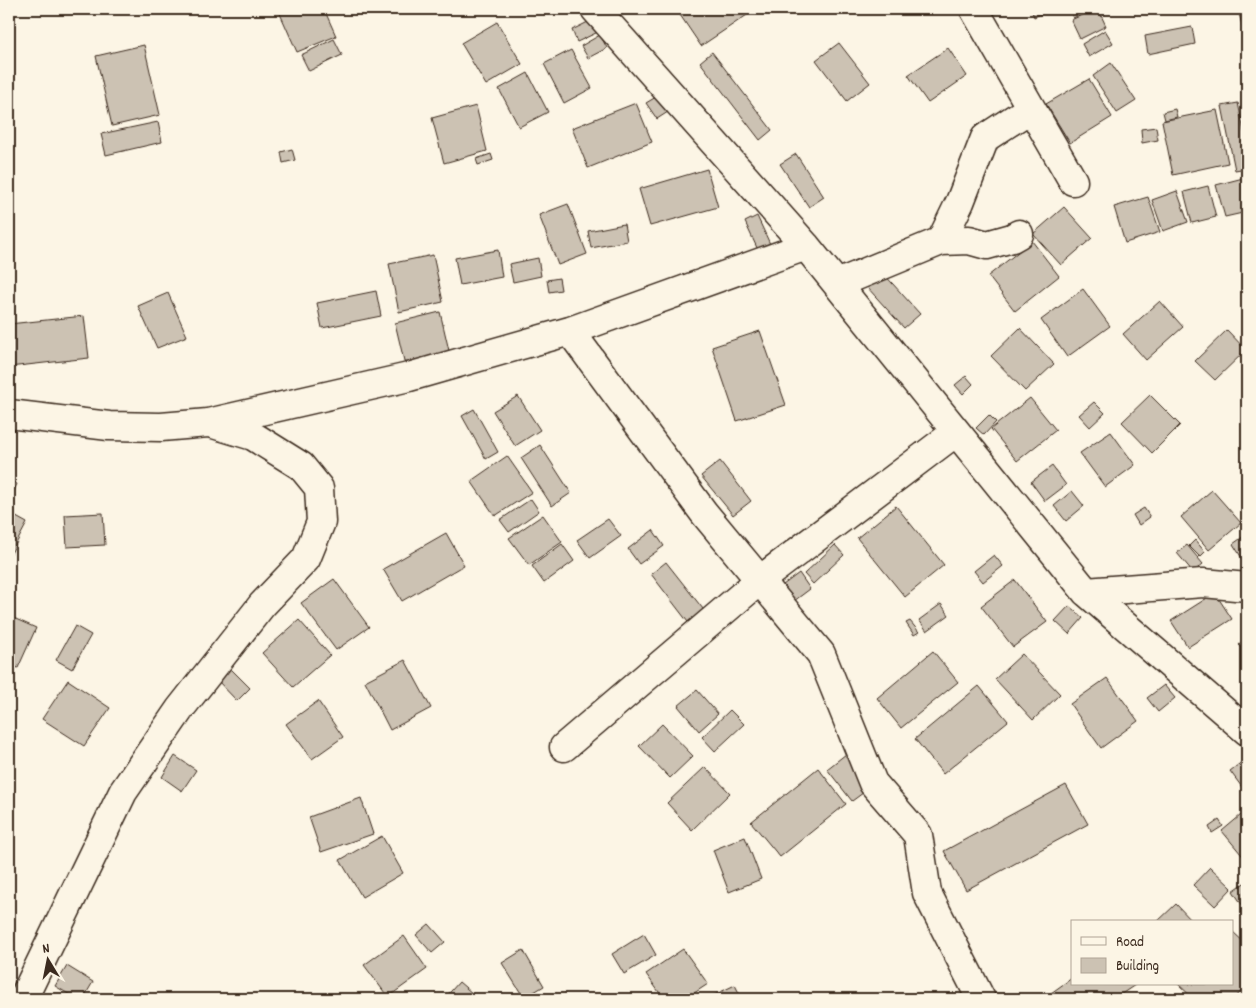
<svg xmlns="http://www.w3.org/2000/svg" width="1256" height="1008" viewBox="0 0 1256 1008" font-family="Dekko,sans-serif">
	<rect width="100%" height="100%" fill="#fcf5e5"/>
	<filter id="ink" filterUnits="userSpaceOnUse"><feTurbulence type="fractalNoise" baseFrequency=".02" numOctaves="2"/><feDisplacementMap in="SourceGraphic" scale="10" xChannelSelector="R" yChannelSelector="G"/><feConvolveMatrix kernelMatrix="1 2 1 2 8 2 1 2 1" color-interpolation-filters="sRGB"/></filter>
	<g filter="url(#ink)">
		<path fill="#ccc2b3" stroke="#3b2a1e" d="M278,9h46l12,27 -39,16z
			M676,9h80l-55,37z
			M1031,9h20v1l-17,7z
			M1069,9h23l-19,9z
			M1095,9h3l8,17 -26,13 -9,-19z
			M1238,9h9v32l-1,1z
			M592,20l6,12 -21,10 -5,-12z
			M497,22l25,42 -36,21 -25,-42z
			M1192,27l3,17 -47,10 -3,-18z
			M1105,30l8,13 -24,14 -7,-13z
			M600,35l7,13 -19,10 -7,-12z
			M334,39l8,16 -33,16 -8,-16z
			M839,43l31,40 -23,18 -31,-41z
			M144,45l16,70 -48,11 -16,-70z
			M948,48l19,28 -39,27 -20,-28z
			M571,50l21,38 -28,15 -20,-39z
			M712,52l60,78 -12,10 -60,-78z
			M1111,63l25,38 -19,12 -24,-37z
			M528,73l20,39 -29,15 -20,-38z
			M1089,79l23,38 -42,26 -24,-39z
			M661,94l10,16 -14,9 -11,-16z
			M636,103l16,39 -64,26 -16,-40z
			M1238,103l9,42v23l-12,2 -13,-64z
			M476,106l11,45 -43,12 -12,-45z
			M1175,109l2,8 -12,3 -2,-8z
			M1217,110l11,53 -55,12 -11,-54z
			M158,122l4,20 -56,13 -5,-21z
			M1156,127l2,13 -16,3 -1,-14z
			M292,149l3,11 -12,3 -2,-11z
			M491,154l2,6 -15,5 -2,-6z
			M796,154l28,43 -15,10 -29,-43z
			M707,169l11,38 -68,19 -11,-37z
			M1247,177v35l-22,5 -9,-32z
			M1208,186l8,31 -24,6 -8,-31z
			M1177,191l11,31 -25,9 -11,-31z
			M1148,197l12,35 -35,11 -11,-36z
			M568,204l19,50 -29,11 -19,-50z
			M1064,207l28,31 -31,27 -28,-31z
			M757,216l13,28 -12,6 -13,-28z
			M624,224l3,17 -36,7 -3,-17z
			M1032,241l27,35 -44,35 -27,-35z
			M498,250l4,27 -42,8 -5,-27z
			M433,255l10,47 -44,10 -10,-48z
			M538,258l3,18 -28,6 -4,-18z
			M883,273l37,41 -16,14 -37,-41z
			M559,278l2,12 -12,2 -2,-12z
			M1083,289l27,37 -43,31 -26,-37z
			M376,291l5,25 -59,12 -5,-25z
			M168,293l19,43 -30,12 -19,-42z
			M1160,301l23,26 -37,33 -23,-26z
			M440,312l10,43 -45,10 -10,-42z
			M84,316l5,42 -80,9v-43z
			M1020,328l34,36 -29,27 -34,-35z
			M1227,330l19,20 -31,30 -20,-19z
			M760,331l26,74 -49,16 -25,-74z
			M966,376l7,8 -10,10 -8,-9z
			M1150,395l30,30 -28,28 -30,-31z
			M518,396l22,34 -25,16 -22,-35z
			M1030,398l26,32 -39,31 -26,-32z
			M1094,402l11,11 -15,14 -11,-12z
			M474,409l24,43 -12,7 -24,-43z
			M989,415l7,7 -12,13 -8,-7z
			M1111,432l24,33 -30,22 -25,-34z
			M540,445l31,48 -19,13 -31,-48z
			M507,456l25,36 -37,24 -24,-35z
			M720,461l31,40 -18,14 -32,-39z
			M1052,466l14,19 -21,16 -14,-19z
			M9,480l8,4 -8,18z
			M1212,490l29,33 -32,27 -28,-33z
			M1072,491l12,15 -18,15 -12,-15z
			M531,499l8,12 -30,21 -9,-12z
			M896,506l48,59 -39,32 -48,-59z
			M1144,508l6,9 -11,8 -6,-10z
			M9,513l18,10 -18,34z
			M103,513l2,32 -38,2 -2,-32z
			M543,515l19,27 -33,23 -20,-27z
			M608,519l13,17 -31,22 -13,-18z
			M653,530l11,16 -25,18 -11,-15z
			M446,533l18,32 -62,36 -19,-32z
			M1247,534v32l-14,-22z
			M1195,540l10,12 -5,5 -11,-11z
			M562,544l12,17 -30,22 -12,-17z
			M835,545l9,10 -31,29 -9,-10z
			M1187,545l16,19 -10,8 -16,-19z
			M994,555l9,11 -20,16 -9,-11z
			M666,562l41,52 -16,12 -40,-52z
			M799,573l11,16 -20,15 -11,-16z
			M334,579l35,48 -33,23 -35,-47z
			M1015,580l32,42 -34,25 -32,-41z
			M1215,593l17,26 -44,28 -17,-26z
			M941,604l8,11 -22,16 -8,-11z
			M1069,606l14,12 -14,16 -14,-13z
			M9,616l27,12 -18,40 -9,-4z
			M299,620l31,35 -37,32 -31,-34z
			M910,621l9,11 -5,3 -8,-12z
			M75,626l16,9 -19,34 -16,-9z
			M1247,636v16l-8,-7z
			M933,651l25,31 -57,46 -24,-30z
			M1022,654l38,40 -27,26 -38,-41z
			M405,660l26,48 -41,22 -25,-49z
			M229,667l21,21 -13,13 -21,-22z
			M1107,678l31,43 -37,27 -31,-44z
			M68,680l42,28 -26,38 -42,-27z
			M1164,685l11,13 -17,14 -11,-14z
			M979,686l29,35 -65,53 -28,-35z
			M697,690l21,24 -19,17 -21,-25z
			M318,701l25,36 -31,22 -26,-35z
			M730,710l14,14 -29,27 -13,-14z
			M662,724l31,32 -23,22 -31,-32z
			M846,754l25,33 -19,14 -25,-32z
			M175,756l21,14 -14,21 -20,-14z
			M1243,761l4,5v28l-17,-23z
			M705,767l25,26 -38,37 -25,-27z
			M818,768l28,36 -66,53 -29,-35z
			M1066,785l22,39 -122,66 -22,-39z
			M361,798l12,36 -52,18 -12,-35z
			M1247,810v48l-1,2 -24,-29z
			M1219,820l4,6 -11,7 -3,-6z
			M382,836l21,37 -41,24 -22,-37z
			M745,837l16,42 -32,13 -16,-42z
			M1210,867l22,21 -17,18 -22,-21z
			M1247,881v31l-14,-21z
			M1176,904l17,18h-36z
			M429,924l16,18 -13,11 -16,-18z
			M1232,931l15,14v40l-13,14h-40l-16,-15h54z
			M644,934l12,21 -32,19 -12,-20z
			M404,936l23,33 -39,28 -24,-32z
			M683,949l25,35 -23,15h-21l-18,-25z
			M523,950l21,36 -20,12 -22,-35z
			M67,966l26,16 -10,17h-6l-22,-13z
			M1072,978v6l63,1 -21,14h-59l-4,-6z
			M459,982l20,17h-35z
			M735,985l7,14h-28l-2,-3z"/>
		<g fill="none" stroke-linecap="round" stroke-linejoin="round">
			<defs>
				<path id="minor" d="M595,9l211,237 280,346 161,139
					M974,9l99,172
					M941,241l28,-1 18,5 25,-7 7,-4
					M837,284l104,-43 19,-39 25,-64 46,-30
					M570,331l134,182 117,141 52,129 45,52 9,58 54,106
					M9,414l100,12 52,1 47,-4 201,-46 161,-46 236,-85
					M1086,592l117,-9 44,4
					M564,747l196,-167 196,-148
					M23,999l100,-207 57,-83 82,-104 44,-46 15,-37 -2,-34 -18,-22 -48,-30 -43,-13"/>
			</defs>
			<use href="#minor" stroke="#3b2a1e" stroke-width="31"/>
			<use href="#minor" stroke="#fcf5e5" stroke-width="28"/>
		</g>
	</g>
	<rect width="1256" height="1008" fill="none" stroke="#fcf5e5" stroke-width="30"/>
	<rect x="15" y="15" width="1226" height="978" fill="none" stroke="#3b2a1e" stroke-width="2" filter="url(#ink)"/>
	<rect x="1071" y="920" width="162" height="65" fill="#fcf5e5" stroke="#afa495"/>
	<rect x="1081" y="937" width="25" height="8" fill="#fcf5e5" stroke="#afa495"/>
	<text x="1116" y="946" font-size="15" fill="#3b2a1e">Road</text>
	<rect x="1081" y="958" width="25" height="15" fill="#ccc2b3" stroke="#afa495"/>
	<text x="1116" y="970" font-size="15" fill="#3b2a1e">Building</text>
	<g transform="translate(48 960) rotate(350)" stroke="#fcf5e5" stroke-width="4" paint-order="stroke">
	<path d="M0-4L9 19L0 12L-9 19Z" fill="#3b2a1e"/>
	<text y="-8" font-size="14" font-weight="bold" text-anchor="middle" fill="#3b2a1e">N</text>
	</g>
</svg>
